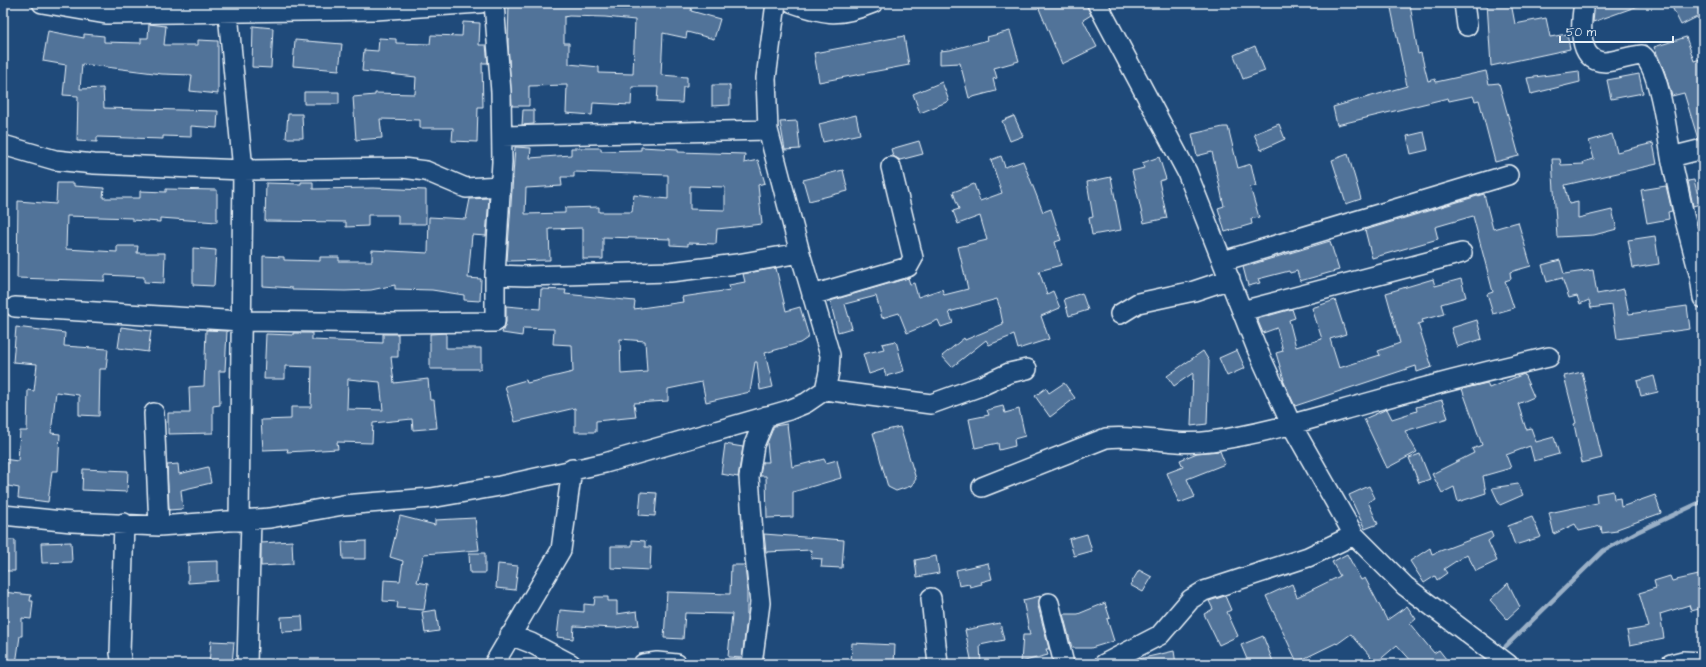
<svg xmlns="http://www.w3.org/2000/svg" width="1706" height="667" viewBox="0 0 1706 667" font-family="'Architects Daughter',sans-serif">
	<rect width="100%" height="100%" fill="#1f4a7a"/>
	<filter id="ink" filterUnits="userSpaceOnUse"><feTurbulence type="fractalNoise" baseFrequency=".025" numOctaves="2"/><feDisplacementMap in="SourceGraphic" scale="8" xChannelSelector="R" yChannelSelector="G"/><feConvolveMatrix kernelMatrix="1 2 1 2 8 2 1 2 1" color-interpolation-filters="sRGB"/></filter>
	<g filter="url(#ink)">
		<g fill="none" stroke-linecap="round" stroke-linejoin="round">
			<path stroke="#9ab0c7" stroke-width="4.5" d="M1506,646l97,-95 34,-19 66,-31"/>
		</g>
		<path fill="#517399" stroke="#e8f1f8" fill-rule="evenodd" d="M509,3h184l-2,8 29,8 -6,20 -27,-7 -1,6 -23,-5 -2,42 26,2v10h-4l-1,16 -25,-1 1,-15h-26l-1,18 -38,-2 -1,12 -26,-2 1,-28 -38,1v20h-17l-4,-62zM569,16l36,1 30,3 -2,54 -34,-1v-6l-30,-3v-21h-5v-26z
			M1047,3h39l5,12 -8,5 14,27 -35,17 -24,-58z
			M1487,3h24l4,21 31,-6 4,19 17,-3 3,15 -79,17z
			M1595,3h46v2l-48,17z
			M1670,3h33v11l-22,11z
			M1410,4l8,50 3,-1 7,28 7,-2 1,3 50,-11 3,13 10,-1 20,73 -24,6 -16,-62 -4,1 -2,-5 -24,5 -1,-3 -111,27 -4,-18 74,-21 -16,-78z
			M463,22l17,1 -1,22h7l2,18h-6l1,44h-5l-1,35 -25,-1 1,-13h-33v-8l-40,-1 2,19 -26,2 -3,-43 22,-2v-2l40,1 1,-17 -54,-6 2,-21 14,1 1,-13 17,1v4l34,1 1,-9 31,1z
			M149,24l17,2 -2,19h34v-5l20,1v53l-28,-3 2,-16 -30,-1 -80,-10 -2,25 23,-1 1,20 114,3 -1,17 -26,-2v11l-28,-1v3l-66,-2v5l-20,-1 1,-45 -15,-1 3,-30 -23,-4 5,-30 36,7v-4l20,2v6l37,1v-5h7z
			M253,26l20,2 -2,40 -19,-1z
			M1010,31l9,30 -25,7 3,10 -4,1 3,12 -27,7 -9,-35 -20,1v-13l10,-1 38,-10 -1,-3z
			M904,36l5,29 -90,17 -5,-29z
			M1686,37l8,24 6,-2 3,9v70l-5,1 -14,-46 -12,3 -8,-26 -10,-23z
			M295,40l47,4 -3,26 -46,-4z
			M1255,46l10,25 -22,8 -9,-24z
			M1579,71l1,11 -49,12 -4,-16z
			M1639,74l4,19 -32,6 -4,-19z
			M942,82l7,19 -29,12 -7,-19z
			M712,85h18v20l-18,1z
			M304,92h35v12h-35z
			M523,110h11v14l-12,1z
			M288,114h14l1,24h-17z
			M856,115l4,19 -37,8 -4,-18z
			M1014,116l9,20 -13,5 -8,-20z
			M797,121l3,28 -15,1 -5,-28z
			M1279,124l6,15 -24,11 -7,-16z
			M1223,127h5l10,41 13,-4 5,22 -6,1 9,30 -8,2 1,5 -27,8 -7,-24 6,-2 -12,-54 -15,4 -5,-22z
			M1424,132l4,18 -17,4 -4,-18z
			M1612,134l5,18 36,-9 4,21 -92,21 4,19 9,-2v16l34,-8 5,19 -23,6 -37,2 -5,-78h8l1,6 23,-1 -1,-2 11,-3 -5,-18z
			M919,141l4,13 -23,6 -7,-4 -2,-7z
			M515,147l16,1 -1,10 41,-3v-7h30v3l40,-1v-3l37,2v3l67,2 -1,9 14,-3 7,23 -7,2 4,39 -45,5 -1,15 -28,-1v3l-18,-1v-6l-67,-2v22h-20v-31l-34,1 1,31 -43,1zM574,172l94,3v24l-34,-4 -2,17h-33v-5l-34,1v5l-40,1 1,-26 36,-2 -1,-9h13zM690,186l35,1v23l-35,-1z
			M1348,154l13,45 -15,5 -14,-44z
			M1001,156l4,11 18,-6 20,51 8,-3 10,31 -6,2 6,23 -22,6 8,23 6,-3 7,17 -19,8 8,23 -31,10 -4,-14 -25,10 -3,-5 -34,27 -10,-11 22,-18 1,2 38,-16 -3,-15 1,-1h-1l-3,-9 -48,13 4,11 -12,4 -3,-7 -31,13 -8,-20 -17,5 -6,-22 -31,8 7,24 -14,4 -8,-31 78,-23 2,6 4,-1 4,14 24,-8 2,6 24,-6 -10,-42 29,-7 -7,-24 -22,8 -5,-13 6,-2 -6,-17 21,-8 6,17 22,-8 -11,-33z
			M1159,157l7,22 -7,2 8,37 -23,5 -12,-52 12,-3 -2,-5z
			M843,170l5,21 -39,10 -6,-21z
			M1111,177l10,53 -29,5 -3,-17 4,-1 -6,-35z
			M1694,180l6,24 -7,2 -5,-25z
			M301,182h12v7l60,-1 53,2v34h-28v-9h-30v11l-22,1v-5l-81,-1 1,-38 35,1z
			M57,183h17v3l30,2 -1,10h37v-7l26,1v-3l51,1v32l-57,-4v4l-28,-2v-2l-65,-2 -1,33 51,3v-6h21l-1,7h28l-1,30 -20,-1v-5l-39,-2v6l-88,-3 1,-77 38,3z
			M1666,186l6,25 -4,1 1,7 -22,4 -6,-33z
			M1484,194l9,35 25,-7 13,44 -21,6 1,7 -6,2 9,27 -21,6 -6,-20 6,-2 -20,-76 -38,11 3,12 -66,19 -7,-28z
			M489,198l-3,38 -14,-1 -4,43 13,1 -1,22 -16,-1v-5l-32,-5 -37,-1v-4l-24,5 -26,1 -53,-1v-2l-29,-2v-30l21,1v3l36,1v-4h19v4h33v-11l56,3 1,-36 37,2 4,-20z
			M1655,236l4,28 -26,4 -5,-28z
			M1330,241l9,29 -39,11 -3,-10 -7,2 -1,-2 -31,8 2,4 -12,3 -5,-19z
			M193,248l23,2 -2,36 -21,-1z
			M1560,260l4,14 29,-4 4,24 27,-5 5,25 58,-8 3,23 -73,10 -5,-34 -21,3 -2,-8 -9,4 -3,-8 -8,2 -7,-20 -15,4 -5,-17z
			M776,268l10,43 14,-4 9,30 -9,6 -35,10 8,34 -13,3 -3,-28h-2l-5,30 -44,10 -4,-20 -34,7v12l-34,2 2,14 -40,4v11h-21v-24l-60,14 -10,-36 21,-6 1,3 46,-11 -1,-27 -19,-1 1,-15 -31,-1 -1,8 -20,-3 4,-11v-16l34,3 1,-20 25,1 -1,4 70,7 -1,8 49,-7 -1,-5 48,-7 -1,-5 16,-3 -2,-8zM620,339l25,2 2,31 -26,2z
			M1433,279l2,7 26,-7 5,18 -25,7 3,10 -22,6 1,2 -5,2 14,43 -15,5 -1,-6 -121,40 -12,-26h1l-8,-27 7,-2 -6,-23 -14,5 -6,-14 35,-10 3,9 -6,2 7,27 26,-8 -10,-31 23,-8 11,34 -16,5 9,29 41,-13 -2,-4 22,-8 -14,-50z
			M1082,293l6,17 -19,6 -5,-17z
			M1477,320l5,19 -25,8 -6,-19z
			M16,327l49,6 -1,13 44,3 -2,20h-6l-1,47 -20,-1v-20l-23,-3 -5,41 9,1 -2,37h-6l-4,31 -30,-4 1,-10 -16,-3v-26l15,2 2,-30h7l1,-41 6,1 3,-27 -24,-2z
			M121,327l30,4 -3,21 -30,-4z
			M206,330l21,1 -2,40h-6l1,34 -7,1v27l-45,1v-21h22l-1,-26 15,-1z
			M293,333h19v7l71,3v-9h15v23h-7l3,26 34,-4 2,21h4l3,28 -24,2 -1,-11 -39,4 -1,20 -35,-1 1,7 -51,3 1,-3 -25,1 -2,-30 30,-1v-12h20l1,-40 -27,-1v13h-21l2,-45 27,1zM348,379l32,3 3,28 -36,-1z
			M446,333v15h35v21h-51v-35z
			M896,341l8,30 -18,5 -2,-7 -15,5 -6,-20 21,-5 -2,-5z
			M1237,350l8,18 -18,8 -8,-18z
			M1203,351l6,10 -2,63 -16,2 2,-53 -19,13 -7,-10z
			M1582,372l20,86 -20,5 -8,-39 2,-1 -12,-47z
			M1524,374l10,23 -16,7 8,25 5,-1 5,14 18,-5 5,17 -25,7 -4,-15 -24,9 5,13 -28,8 3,17 -28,9 -4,-15 -12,6 -10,-19 42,-21 -2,-4 10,-4 -20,-56 25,-6 2,5z
			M1654,376l4,16 -17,4 -4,-15z
			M1064,383l11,15 -25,19 -15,-21 11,-8 3,5z
			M1442,400l6,18 -43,13 12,21 -30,16 -23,-49 23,-10 5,10 25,-8 -1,-4z
			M1003,406l2,7 14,-4 6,27 -11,3 1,7 -16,4 -1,-7 -23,5 -6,-29 20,-4 -2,-5z
			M787,424l5,43 32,-8 2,4 11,-3 4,18 -48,14v25l-26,1 -1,-42h-6l2,-14h7l-2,-19 7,-17z
			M900,427l16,52 -5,7 -15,5 -8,-4 -15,-54z
			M725,444l18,3 -5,30 -17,-3z
			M1220,451l5,13 -38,15 8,18 -16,6 -12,-30 16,-6 -3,-7 17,-7z
			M1420,454l10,25 -11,4 -10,-25z
			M178,464l1,10 29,-7 3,16 -30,7 2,19 -14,1 -2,-45z
			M83,469l45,2 -1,21 -45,-2z
			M1518,484l5,11 -23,10 -8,-17z
			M1369,486l6,12 -7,4 10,22 -13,5 -16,-34z
			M1613,491l1,8 6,-1 1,9 34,-12 6,18 -44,16v2l-15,2 -1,-7 -22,5 -4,-7 -21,10 -5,-21 48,-10 -1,-9z
			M641,492l16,1 -2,23 -16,-1z
			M400,516l35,9v-5l40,-2 4,32 -55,4 -7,28 11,2 -4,26 -27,-2 1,-6 -15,-1 1,-21 16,1 3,-20 -13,-4z
			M1532,517l9,20 -26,8 -7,-19z
			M1491,532l2,5 -5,4 9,20 -21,10 -9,-17 -23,15 3,4 -10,7 -2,-4 -11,7 -14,-22 20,-13 2,6z
			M764,534l80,6 -2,28 -21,-1 1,-8 -11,-1 1,-8 -46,2z
			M1087,534l5,17 -18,5 -5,-17z
			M3,540h12v31h-12z
			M632,540l13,1v6h6l-1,23 -39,-2v-22h21z
			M292,541l1,23 -32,2v-23z
			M366,541v18h-23l-1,-17z
			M71,542l1,20 -30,1 -1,-20z
			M469,553h16v20h-15z
			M1347,554l14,26 4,-2 22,42 20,-14 9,13 -6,5 24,29 5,-3 11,14h-36l-17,-19 -21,18 -25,-29 -14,10 -1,-1 -39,19 -31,-66 26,-12 5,13 43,-21 -8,-14z
			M936,556l3,17 -22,4 -2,-17z
			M218,561v20l-30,2v-21z
			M988,563l4,16 -11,3 1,2 -12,3 -1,-3 -10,2 -3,-16z
			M498,564l20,2 -3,24 -19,-2z
			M731,565h14l2,21v33l-5,39 -14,-1 4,-43 -47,-1 -2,26 -19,-1 3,-46 63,2z
			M1139,570l13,7 -9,15 -13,-7z
			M1703,574v34l-12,3 -2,-6 -29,9 4,24 -34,7 -3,-14 22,-4 -10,-34 17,-5 -2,-7 16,-5 2,5z
			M1508,583l12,24 -13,12 -17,-19z
			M3,592l28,3 -1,6h3l-2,18 -9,-1v18h-2l-4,28h-13z
			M1040,596l-2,10 11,43h-3l2,6 -27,7 2,-27h7l-7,-35z
			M1225,596l6,14 -4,2 11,24 -19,9 -15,-31 9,-5 -4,-8z
			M595,597h13v4h9v13l20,-3 2,14 -24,3 -41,-2 -1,13 -16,-2 3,-27 24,2v-8l10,1z
			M1105,603l5,15 -3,1 7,22 -23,7h-19l-9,-34h15z
			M436,610l3,21 -14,2 -3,-21z
			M302,616l1,15 -21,1 -1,-15z
			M1000,623l4,17 -24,5 1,19h-9l-7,-34z
			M1263,636l11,28h-25l-8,-19z
			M211,641l23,1 -2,22h-23z
			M852,643l43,2 -1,19h-43z
			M1174,651l2,13h-37v-5z"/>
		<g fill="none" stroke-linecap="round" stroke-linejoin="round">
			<defs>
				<path id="minor" d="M42,3l64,11 269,-4 105,-7
					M227,3l16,167 -4,351
					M793,3c34,12 46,14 80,0
					M1097,3l90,169 70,177 34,75 63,111 51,51 103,78
					M1464,3l3,23
					M1584,3c-3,18 -8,59 21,59 12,-1 25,-6 37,-7 18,13 25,78 29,102l32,-8
					M502,136l266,-6
					M3,145l52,15 39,4 149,6 159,-2 24,3 40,17 34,-2
					M1671,157l14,63 15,57 3,21
					M1223,261l285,-86
					M495,275l31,1 144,-4 67,-8 63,-11
					M812,295l96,-28 5,-9 -22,-91
					M15,307l226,14 150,2 104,-1v-47l7,-113 -1,-70 -7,-89
					M1242,311l220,-58
					M1120,314l18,-11 56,-12 36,-12
					M825,390l106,14 50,-18 28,-13 18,-4
					M154,413l5,113
					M982,487l124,-49c35,-4 69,9 105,3 52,-7 103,-23 153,-37 61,-17 123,-33 185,-47
					M3,515l69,7 87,4 111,-8 73,-13 88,-7 69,-12 105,-23 184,-53 17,-7 19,-13 4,-18 1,-17 -30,-102 -32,-123 -2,-52 10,-75
					M931,598l7,66
					M1049,603l15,61
					M510,635l21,8 40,21
					M122,664l-2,-11 4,-130
					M247,664l4,-144
					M494,664l67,-114 11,-81
					M643,664l14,-2 20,2
					M752,664l8,-61 -6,-55 -5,-71 5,-32 12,-29
					M1104,664l56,-29 31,-36 13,-8 104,-34 46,-22
					M1671,664l12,-3 20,1"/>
			</defs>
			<use href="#minor" stroke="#e8f1f8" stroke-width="22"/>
			<use href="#minor" stroke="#1f4a7a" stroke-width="19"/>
		</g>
	</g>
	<rect width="1706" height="667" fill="none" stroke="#1f4a7a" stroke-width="16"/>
	<rect x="8" y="8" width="1690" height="651" fill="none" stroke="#e8f1f8" stroke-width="1.5" filter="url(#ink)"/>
	<path d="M1560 36v6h113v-6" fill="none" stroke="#e8f1f8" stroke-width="2"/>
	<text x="1566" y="36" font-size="12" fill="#e8f1f8" stroke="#1f4a7a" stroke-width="3" paint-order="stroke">50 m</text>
</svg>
